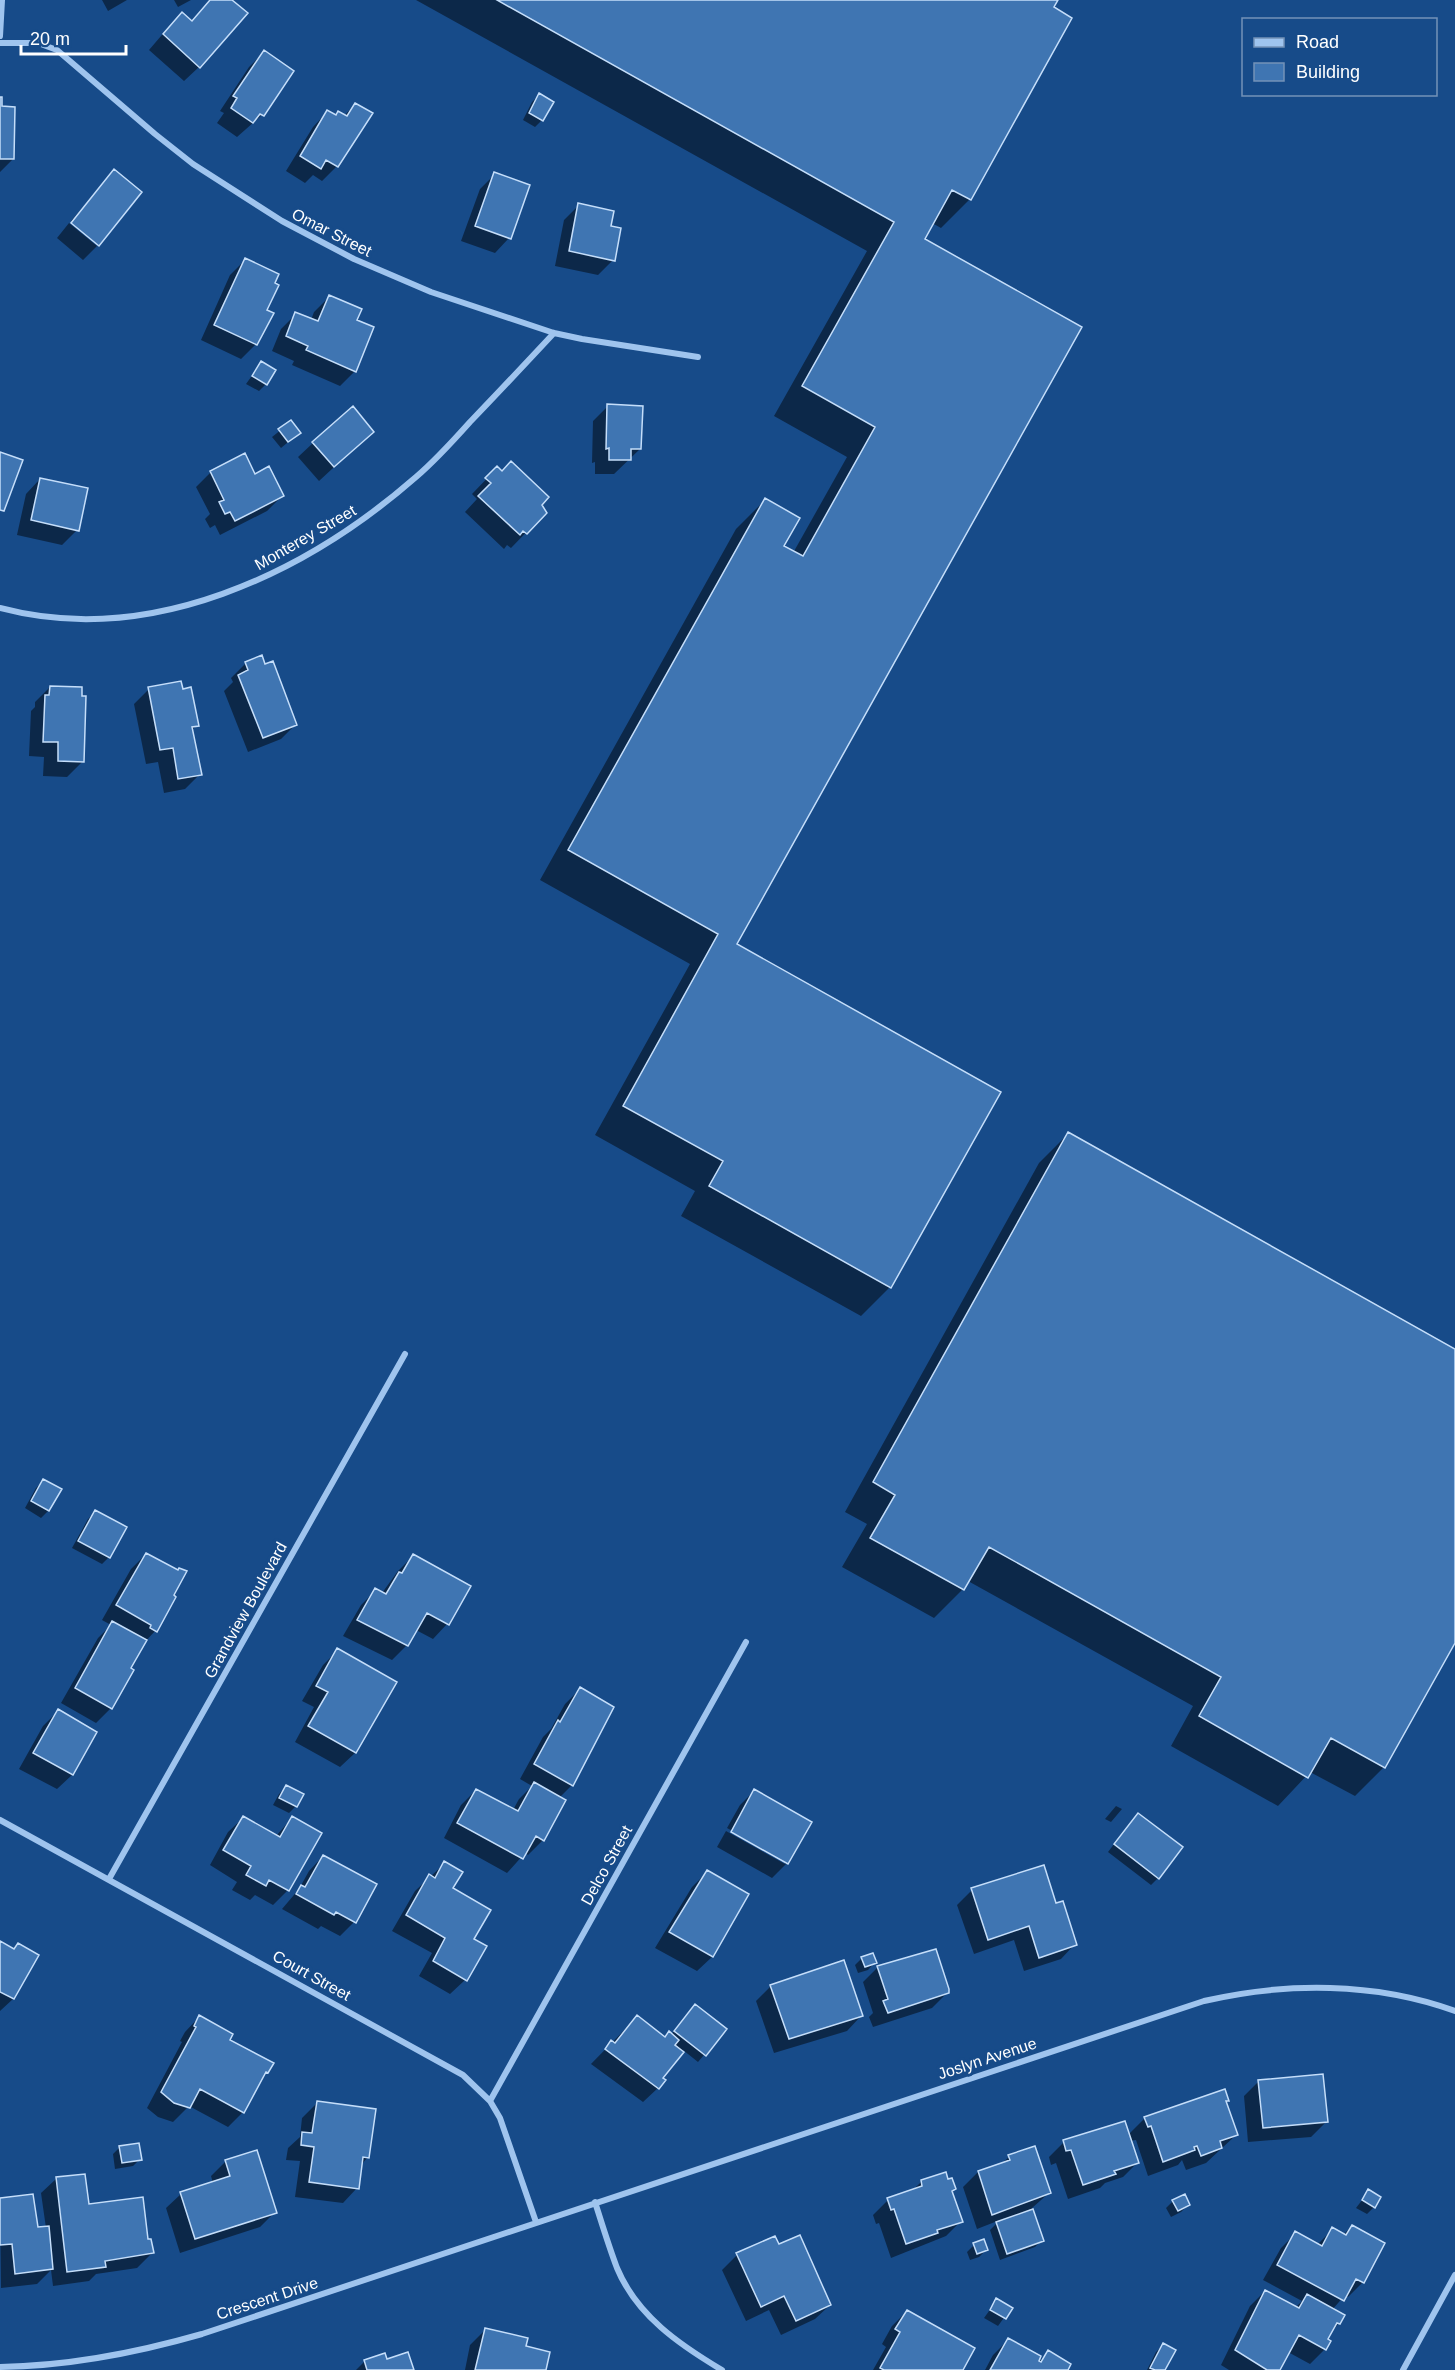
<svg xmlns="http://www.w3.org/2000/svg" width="1455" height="2370" viewBox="0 0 1455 2370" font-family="Arial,sans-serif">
	<rect width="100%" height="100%" fill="#174b89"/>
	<path fill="#0007" d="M102,0h25l-19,11z
		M174,0h17l-13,7z
		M211,0h19l-31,67 -15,14 -35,-31 18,-21 24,-7z
		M416,0h640l-86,199 -29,29 -9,-5 -9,16 157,88 -345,618 155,342 -29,29 -180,-100 14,-25 -100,-56 95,-171 -150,-84 196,-351 29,-29 17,47 11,6 54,-96 -73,-41 93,-165z
		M264,52l-2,63 -25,22 -20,-14 7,-10 -4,-2 29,-44z
		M539,95l3,25 -7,7 -12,-7 9,-18z
		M0,98l13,61 -13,13z
		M355,104l-18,62 -15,15 -9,-6 -8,8 -19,-12 27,-44 14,-15 8,4h9z
		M114,171l-15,73 -28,-23z
		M495,174l14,64 -14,15 -34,-12 19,-52z
		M579,205l34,55 -15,15 -43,-9 9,-46z
		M69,223l28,23 -14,14 -26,-22z
		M245,260l20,51 -9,33 -15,15 -40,-19 29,-65z
		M329,297l26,24v50l-15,15 -48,-21 2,-4 -22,-10 9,-22 15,-15 15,6 3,-8z
		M261,363l5,21 -7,7 -13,-7z
		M608,406l32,43 -26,25h-19v-12l-3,1 1,-42z
		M291,422l8,11 -18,15 -9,-11z
		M372,432l-53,49 -21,-24 15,-14z
		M244,455l11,21 27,20 -15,15 -47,24 -5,-10 -5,3 -5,-9 5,-5 -14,-27 15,-15z
		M497,468l43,37 5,8 -34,35 -4,-3 -3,4 -39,-37 12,-13 -5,-5z
		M40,479l37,51 -15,15 -45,-10 9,-41z
		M246,663l50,61 -15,15 -33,13 -24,-61 9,-9 -2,-4z
		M50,687l32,75 -15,15 -24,-1 1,-19 -15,-1 2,-45 4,-4v-5z
		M149,689l48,36 -6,6 9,43 -15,15 -21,4 -6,-31 -12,2 -12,-60z
		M1068,1134l387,216v290l-71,127 -29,29 -45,-24 -32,34 -107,-60 22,-40 -225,-125 -5,8 -29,29 -92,-51 25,-43 -22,-12 194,-349z
		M43,1481l17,9 -12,21 -7,7 -16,-10 11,-20z
		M95,1512l14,45 -7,7 -30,-16 16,-29z
		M146,1554l9,77 -11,12 -15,25 -18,40 -15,15 -35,-20 37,-65 13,-13 -9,-5 29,-51z
		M413,1556l56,31 -22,37 -14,15 -17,-9 -9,15 -15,15 -49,-24 18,-31 15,-15 6,3 16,-22z
		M338,1650l57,33 -40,70 -15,14 -45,-25 19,-35 -12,-6 21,-36z
		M580,1689l-8,96 -13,13 -16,42 -15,15 -3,-2 -18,20 -63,-35 17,-33 15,-15 37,20 6,-11 13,-13 -12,-7 23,-42 8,-8 14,-25z
		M58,1711l37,21 -23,43 -15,14 -38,-20 24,-43z
		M286,1787l10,19 -7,7 -16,-8 6,-11z
		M754,1791l33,72 -15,15 -55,-31 9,-16 59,33v-4l-58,-32 13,-23z
		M1116,1806l6,3 -11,13 -6,-3z
		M243,1818l33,18 16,-18 -4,72 -15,15 -18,-10 -5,5 -18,-10 5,-8 -27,-17 18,-33z
		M1131,1822l27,56 -7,7 -43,-33z
		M323,1856l31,66 -14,14 -19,-10 -3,3 -36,-20 17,-20 10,-18z
		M445,1863l6,26 21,51 -7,40 -15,14 -31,-18 13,-23 -40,-22 23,-40z
		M707,1872l39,22 -34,63 -15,14 -42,-23 37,-61z
		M972,1890l83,15 20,39 -14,15 -37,12 -10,-31 -40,14 -17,-49z
		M0,1943l13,7 5,-5 19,10 -24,44 -13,12z
		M862,1958l13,4 -7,8 -10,3 -3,-8z
		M878,1967l70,25 -16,16 -59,19 -4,-10 4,-4 -10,-31z
		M771,1986l90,30 -14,15 -73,22 -18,-52z
		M688,2013l37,17 -27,32 -15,-12 -22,28 -3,10 -15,14 -52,-38 46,-47 27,21 7,-3z
		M199,2017l68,55 -7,7 -17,33 -15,15 -39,-21 -16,16 -15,-5 -11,-9 35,-66 -2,-1 5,-9z
		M1259,2081l67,41 -15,15 -63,5 -4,-46z
		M1227,2100l-2,2 11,33 -30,28 -20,7 -4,-10 -4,5 -30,11 -12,-36 -6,1 8,21 -15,15 -18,6 -5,5 -32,11 -12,-36 -5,2 -2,-8 15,-15 64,-7 17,-17z
		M317,2103l51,54 -7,8 -4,23 -14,15 -48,-6 5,-36 -14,-1 2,-12 12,-11 2,-19z
		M120,2147l20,12 -7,7 -18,3 -2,-15z
		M1009,2157l40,36 -17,15 10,32 -7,7 -35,13 -10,-30 10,-10 -23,9 -14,-42 15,-15 23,-8z
		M226,2161l49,51 -15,15 -80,26 -14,-45 15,-14 32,-11 -2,-7z
		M56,2179l31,27 60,35 5,12 -15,15 -41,6 -7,7 -36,5 -2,-16 -14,14 -36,4 -1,-89 36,30 10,-1 -5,-35z
		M921,2182l30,10 10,29 -15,15 -55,22 -12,-35 -3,1 -3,-9 15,-15 23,-8z
		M1369,2191l5,16 -7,7 -11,-6z
		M1173,2201l15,4 -7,7 -10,5 -5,-9z
		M1352,2226l11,56 -15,15 -3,-2 -13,15 7,13 -13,16 -1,10 -15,15 -22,-12 -10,18h-49l-8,-5 29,-59 15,-15 30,17 7,-7 -39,-21 18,-32 15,-15 21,12 16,-16 10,6z
		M974,2245l12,5 -7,7 -9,3 -3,-8z
		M778,2246l52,59 -15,14 -34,16 -12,-25 -23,11 -24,-51 15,-15z
		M997,2300l14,8 -13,18 -14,-8z
		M907,2311l54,59h-88l13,-23 -4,-3 10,-18z
		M485,2330l39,17 20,23h-79l5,-25z
		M1008,2340l28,25 12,-13 18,18h-81l8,-15z
		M1163,2345v25h-16l9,-18z
		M384,2355l2,6 27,9h-57l8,-8z"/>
	<path fill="#3f75b2" stroke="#c5defa" stroke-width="1.5" d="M210,0h22l16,13 -48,55 -37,-34 19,-22 10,9z
		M497,0h561l-4,7 18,11 -101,182 -19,-10 -27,49 157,88 -345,617 264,148 -110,196 -182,-102 14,-25 -100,-55 95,-172 -150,-84 197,-352 35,20 -16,28 19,10 72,-129 -73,-41 92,-164z
		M264,50l30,21 -30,45 -4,-2 -7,9 -22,-15 6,-10 -4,-2z
		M539,93l15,9 -11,19 -14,-8z
		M0,97h2v9l13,1 -1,52h-14z
		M355,103l18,10 -35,54 -12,-7 -5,9 -21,-13 27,-46 9,5 2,-4 9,5z
		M114,169l28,23 -43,54 -28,-23z
		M494,172l36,13 -19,54 -36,-13z
		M578,203l36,8 -3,15 10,2 -6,33 -46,-10z
		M245,258l34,16 -4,9 4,2 -12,25 7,3 -17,32 -43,-20z
		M329,295l33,14 -5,11 17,7 -18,45 -50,-22 2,-4 -22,-10 9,-24 23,9z
		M261,361l15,9 -9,15 -15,-9z
		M607,404l36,2 -2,43h-10v11h-22v-12l-3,1z
		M353,406l21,26 -40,35 -22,-25z
		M291,420l10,13 -13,9 -10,-13z
		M0,452l23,8 -19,51 -4,-1z
		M245,453l10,21 14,-8 15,30 -49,25 -5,-9 -5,2 -6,-12 5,-2 -14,-29z
		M511,461l38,36 -7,8 5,8 -20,21 -4,-3 -3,4 -42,-39 13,-13 -6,-5 12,-12 5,5z
		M40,478l48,10 -9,43 -48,-11z
		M262,655l3,9 8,-3 24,64 -34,13 -25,-63 10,-5 -3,-8z
		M181,681l2,8 8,-2 8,39 -7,1 10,48 -24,4 -5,-31 -13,2 -12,-63z
		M50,686l32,1v9h4l-2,66 -26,-1v-19h-15l2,-47h4z
		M1068,1132l387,217v294l-70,125 -54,-30 -23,40 -109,-62 22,-39 -232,-130 -25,43 -94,-52 25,-43 -22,-13z
		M43,1479l19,10 -13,22 -18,-10z
		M95,1510l32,17 -17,31 -32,-17z
		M146,1553l32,17 1,-2 8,3 -13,24 2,2 -19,35 -7,-4 1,-3 -35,-20z
		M413,1554l58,32 -22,39 -22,-12 -19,33 -51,-26 18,-32 11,6 13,-22 3,1z
		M112,1621l35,19 -16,28 3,2 -22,39 -37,-21z
		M337,1648l60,34 -41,71 -48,-27 20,-34 -12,-6z
		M580,1687l34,20 -41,79 -39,-22 24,-44 2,2z
		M58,1709l39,23 -24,43 -40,-22z
		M534,1782l32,18 -22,41 -8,-5 -13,23 -66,-36 19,-34 42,22z
		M286,1785l18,9 -7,13 -18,-9z
		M754,1789l58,33 -24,42 -57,-32z
		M1138,1813l45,34 -24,32 -45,-35z
		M243,1816l37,21 12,-21 30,17 -33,58 -20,-11 -3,6 -20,-11 5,-9 -28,-16z
		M323,1855l54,29 -21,39 -20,-11 -2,3 -38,-21 5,-9 4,2z
		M444,1861l19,11 -10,16 38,22 -17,29 13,7 -20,35 -34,-20 12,-23 -39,-23 23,-41 6,4z
		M1044,1865l12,38 7,-2 14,44 -38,13 -10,-32 -41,14 -17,-52z
		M707,1870l42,24 -36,63 -44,-25z
		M0,1941l14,8 4,-6 21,12 -25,44 -14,-7z
		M936,1949l13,40v4l-61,20 -5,-12 5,-2 -11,-33z
		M873,1953l4,10 -12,4 -4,-10z
		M844,1960l19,56 -74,23 -19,-54z
		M695,2004l32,25 -21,27 -32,-25z
		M199,2015l34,19 -3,6 44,23 -6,10 -2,-1 -22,41 -44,-24 -10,19 -16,-5 -13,-11 35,-65 -2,-1z
		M637,2015l28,22 4,-6 10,9 -4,5 9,7 -21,26 3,2 -7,9 -54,-40 6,-9 4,3z
		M1323,2074l5,48 -65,6 -5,-48z
		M1225,2089l4,12h-3l12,34 -18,6 2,7 -21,8 -4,-10 -3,1 1,3 -32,12 -12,-36 -3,1 -4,-10z
		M317,2101l59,8 -7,49 -6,-1 -4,32 -50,-7 5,-35 -13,-2 1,-13 10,1z
		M1125,2121l14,42 -25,8 2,3 -33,11 -12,-35 -5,1 -3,-11z
		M139,2143l3,17 -20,3 -3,-17z
		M1035,2146l16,47 -59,22 -14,-44 32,-11 -2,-5z
		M257,2150l20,63 -82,26 -15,-47 50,-16 -5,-16z
		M946,2172l2,7 4,-1 4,11 -4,2 11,31 -26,8 1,3 -32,11 -12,-35 -3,1 -4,-12 35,-12 -1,-6z
		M85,2174l4,30 54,-7 5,42h3l3,14 -49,8 1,6 -39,5 -11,-95z
		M1368,2189l13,8 -6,11 -13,-8z
		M33,2194l5,33 11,-1 4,43 -38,5 -3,-30 -12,1v-47z
		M1185,2194l5,11 -12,6 -6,-11z
		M1033,2209l11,32 -37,13 -11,-32z
		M1352,2225l33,18 -21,40 -8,-4 -12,22 -67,-36 18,-34 27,15 10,-19 14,8z
		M800,2235l31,70 -35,16 -12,-25 -23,11 -25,-54 39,-17 4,8z
		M984,2239l4,11 -11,4 -4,-11z
		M1265,2290l34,18 8,-14 38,21 -5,9 -3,-1 -9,16 3,2 -5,9 -27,-15 -19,35h-13l-32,-20z
		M996,2298l17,10 -7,11 -16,-9z
		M907,2310l68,38 -12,22h-79l-4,-2 20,-36 -5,-3z
		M485,2328l43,10 -2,8 24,6 -4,18h-71z
		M1008,2338l33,18 -2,5 2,1 7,-12 23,14 -3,6h-78z
		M1163,2343l13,7 -11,20h-10l-5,-2z
		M408,2352l6,18h-47l-3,-10 21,-7 2,6z"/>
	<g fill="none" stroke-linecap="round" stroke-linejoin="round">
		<path stroke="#9fc4ee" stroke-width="6" d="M0,36l2,-36
			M0,43h38l19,7 98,84 38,30 89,57 72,38 77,33 123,41 28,6 116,18
			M0,608c150,40 305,-34 416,-131 20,-17 37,-36 54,-55 28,-29 56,-59 84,-89
			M0,1820l463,255 27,26 10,17 36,104
			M109,1879l296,-525
			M490,2101l256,-459
			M595,2202c7,22 14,45 22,66 20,48 63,77 105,102
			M0,2367c69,-1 136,-14 202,-33l1002,-333c82,-19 171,-19 251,10
			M1403,2370l52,-95"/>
	</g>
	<g text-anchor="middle" stroke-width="6" stroke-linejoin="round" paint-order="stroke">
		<g font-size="16" fill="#fff" stroke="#174b89">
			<text transform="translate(332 232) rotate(27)" y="6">Omar Street</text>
			<text transform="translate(305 537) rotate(-30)" y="6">Monterey Street</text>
			<text transform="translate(245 1610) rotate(-61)" y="6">Grandview Boulevard</text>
			<text transform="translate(606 1865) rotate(-61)" y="6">Delco Street</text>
			<text transform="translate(312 1975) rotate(29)" y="6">Court Street</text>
			<text transform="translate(987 2058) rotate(-18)" y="6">Joslyn Avenue</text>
			<text transform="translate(267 2298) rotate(-18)" y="6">Crescent Drive</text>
		</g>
	</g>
	<rect x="1242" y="18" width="195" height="78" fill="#174b89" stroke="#7493b8" stroke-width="1.5"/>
	<rect x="1254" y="38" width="30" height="9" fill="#9fc4ee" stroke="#7493b8" stroke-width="1.5"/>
	<text x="1296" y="48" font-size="18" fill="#ffffff">Road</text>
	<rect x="1254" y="63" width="30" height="18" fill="#3f75b2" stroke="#7493b8" stroke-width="1.5"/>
	<text x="1296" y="78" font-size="18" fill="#ffffff">Building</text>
	<path d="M21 45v9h105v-9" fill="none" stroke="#ffffff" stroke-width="3"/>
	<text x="30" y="45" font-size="18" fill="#ffffff" stroke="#174b89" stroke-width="4.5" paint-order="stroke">20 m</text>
</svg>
